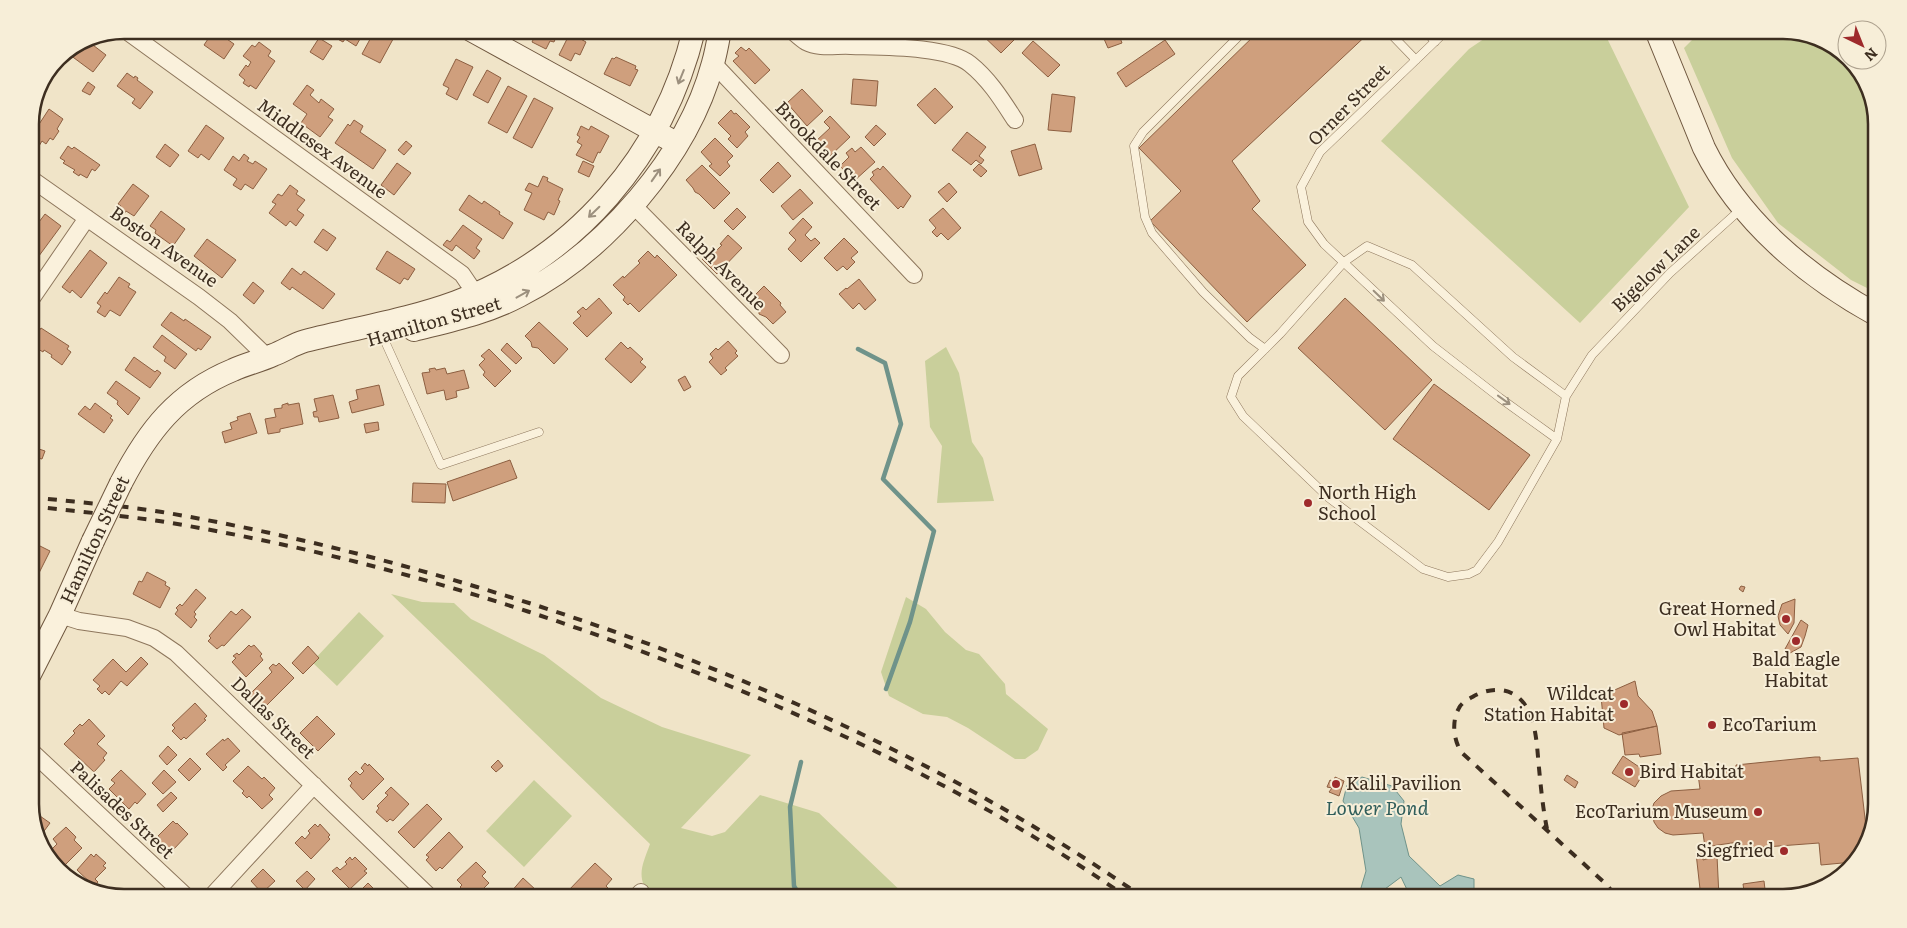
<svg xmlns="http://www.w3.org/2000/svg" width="1907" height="928" viewBox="0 0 1907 928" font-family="Literata,serif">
	<rect width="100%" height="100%" fill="#f0e4c8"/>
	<path fill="#c9cf9b" d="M1497,30h106l86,177 -109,116 -199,-182 88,-92z
		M1702,30h81l41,10 37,31 16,47v175l-26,-13 -73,-57 -46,-65 -48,-110z
		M946,347l13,26 13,69 11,16 11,43 -57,2 5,-57 -12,-19 -5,-66z
		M391,594l31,8 32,1 17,16 73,36 57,43 61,29 89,28 -70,73 31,8 13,-4 35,-37 59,18 89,85h-256c-17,-20 -10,-32 -2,-54z
		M906,597l20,12 19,23 21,18 13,4 26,30 1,10 42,35 -10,21 -13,9h-10l-47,-31 -21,-11 -24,-3 -34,-18 -8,-24z
		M359,612l25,24 -47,50 -25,-24z
		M534,780l38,36 -48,51 -38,-36z"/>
	<path fill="#a9c4bc" stroke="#6f938a" d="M1362,777l30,9 12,15 -3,23 8,32 31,30 18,-11 16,4v19h-63l-10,-21 -28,21h-15l8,-27 -7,-43 -16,-27 4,-16z"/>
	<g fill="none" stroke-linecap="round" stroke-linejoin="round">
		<path stroke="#6f938a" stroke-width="4.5" d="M858,349l27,14 16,61 -18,55 51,52 -24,91 -24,67
			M801,898l-7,-12 -4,-79 11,-45"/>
	</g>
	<path fill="#cf9f7d" stroke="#8d5f41" d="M214,30l20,14 -10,15 -20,-14z
		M338,30h27l-9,16 -11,-7 -2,3 -9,-5z
		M375,30h23l-18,33 -18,-9z
		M512,30h11l-3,5z
		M538,30h21l-5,12 -4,-1 -4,8 -14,-7z
		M605,30h11l-3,5z
		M977,30h33l7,7 -16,16z
		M1106,30h11l5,13 -14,5 -7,-16z
		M1260,30h112l-140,131 28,40 -8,8 54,56 -59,57 -97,-101 31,-30 -42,-43z
		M570,33l16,9 -6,13 -5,-2 -4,8 -12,-6z
		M319,38l13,8 -9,14 -13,-8z
		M85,39l21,16 -13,17 -27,-20z
		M1165,40l10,14 -49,33 -9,-14z
		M1033,41l27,24 -12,12 -26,-24z
		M259,42l12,9 -3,5 7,5 -19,28 -6,-4 -1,2 -6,-4 2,-3 -6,-5 7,-10 2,2 3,-5 -8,-6 9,-11 3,2z
		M741,47l5,4 3,-3 21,22 -15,14 -22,-23 6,-5 -4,-3z
		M616,57l20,9 -1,3 3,1 -8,16 -26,-12 8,-16 2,1z
		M456,59l17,8 -16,33 -11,-6 3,-6 -6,-3z
		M487,70l14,8 -13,25 -15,-8z
		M127,73l7,5 1,-2 3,2 -1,2 16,12 -13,17 -8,-6 3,-4 -18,-13z
		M853,79l25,2 -2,25 -25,-2z
		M88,82l7,5 -5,8 -8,-4z
		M307,85l7,5 -4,5 9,8 2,-4 13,10 -6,8 5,3 -13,17 -19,-14 6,-9 -14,-10z
		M508,86l19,10 -20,37 -19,-10z
		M935,88l18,19 -18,17 -18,-19z
		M802,89l21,22 -16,15 -20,-23z
		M1052,94l23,3 -4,35 -23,-2z
		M534,98l19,10 -21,40 -19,-10z
		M49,109l14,10 -6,10 2,2 -6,9 -3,-2 -4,6 -4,-3 -3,5 -9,-6v-2z
		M731,110l3,4 2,-1 14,14 -5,5 3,4 -11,12 -9,-9 3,-3 -13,-13z
		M830,116l20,21 -20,19 -14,-15 14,-13 -6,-6z
		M354,120l9,6 -3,6 26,18 -13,19 -38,-26 13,-19 2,2z
		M206,125l18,13 -15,22 -8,-6 -3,4 -10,-7z
		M876,125l10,9 -12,12 -9,-9z
		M581,126l8,4 2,-4 18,10 -9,17 -2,-1 -5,11 -17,-8 6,-10 -5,-3 3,-5 -3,-2z
		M967,132l19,15 -7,9 5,4 -3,4 -5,-4 -5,5 -19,-15z
		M715,138l18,18 -6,6 3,4 -10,10 -11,-10 3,-2 -11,-12z
		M406,141l6,5 -8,9 -6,-5z
		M165,144l14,11 -9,12 -14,-10z
		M1035,144l7,25 -23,7 -8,-25z
		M68,146l4,3 2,-2 26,18 -5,6 -3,-2 -5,9 -7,-4 -1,2 -6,-4 2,-2 -12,-7 2,-2 -5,-3z
		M861,147l14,15 -21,19 -14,-15 9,-9 -3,-4 6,-5 3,4z
		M244,154l5,4 -2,3 6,3 2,-3 12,8 -14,20 -8,-5 -4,6 -8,-5 4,-6 -13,-9 9,-14 6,5z
		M583,161l11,5 -5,11 -11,-5z
		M778,162l13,14 -18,17 -13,-13z
		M397,163l14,10 -17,22 -13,-10z
		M979,164l8,7 -6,6 -8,-7z
		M702,165l28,28 -16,16 -15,-15 -4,-2 -2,-4 -7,-8z
		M883,166l28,30 -8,12 -2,-2 -3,3 -28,-30 4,-4 -2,-3 6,-4 2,2z
		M543,176l5,2 -1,3 16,8 -5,11 2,1 -6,14 -6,-3 -4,8 -20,-10 8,-17 -7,-3 4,-7 9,4z
		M949,183l8,9 -10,10 -9,-10z
		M133,184l16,12 -15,20 -8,-5 -2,3 -6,-4 3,-4 -3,-2z
		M290,185l8,6 -2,3 9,6 -8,10 7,5 -8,11 -6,-5 -4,5 -17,-13 7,-9 -4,-2 6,-8 4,2z
		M800,189l13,14 -20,17 -12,-14z
		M469,195l13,9 2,-3 16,11 -1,2 14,9 -10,16 -44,-29z
		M737,208l9,9 -13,13 -9,-9z
		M943,208l18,20 -13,12 -7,-7 -4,4 -5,-5 4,-4 -7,-8z
		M161,211l24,18 -12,17 -18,-13 1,-3 -6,-4z
		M45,214l16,12 -28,38 -3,-1v-29z
		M803,218l9,9 -7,8 6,6 4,-3 5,5 -19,19 -13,-13 8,-9 -7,-7z
		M463,225l19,14 -6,9 4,3 -6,8 -18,-14 -4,6 -9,-6 4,-5 3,2z
		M323,229l13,9 -9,13 -13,-9z
		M728,235l14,13 -25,26 -15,-15 10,-10 3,3 7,-7 -2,-1z
		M844,238l14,14 -7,6 4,4 -8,8 -4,-4 -6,5 -13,-13z
		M207,239l29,21 -14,18 -28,-22z
		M90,250l17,13 -26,35 -9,-8 -2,3 -8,-6z
		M387,251l28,18 -7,11 -4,-2 -4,6 -24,-15z
		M648,251l7,7 2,-3 20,20 -38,37 -9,-9 -2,2 -5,-5 2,-3 -12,-12 10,-9 1,2 16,-15 -2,-2z
		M292,268l9,7 3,-4 31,23 -12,15 -31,-22 -2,3 -9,-7z
		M119,277l11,7 -2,3 8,5 -16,24 -10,-6 -5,7 -8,-5 4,-6 -4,-3 8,-11 2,2z
		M859,279l17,21 -11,10 -6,-7 -6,6 -14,-15 7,-6 1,1z
		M253,282l11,9 -10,13 -11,-9z
		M764,286l17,17 -1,2 6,7 -13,12 -7,-7 -7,-3v-5l-6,-5 6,-6 -3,-4z
		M599,298l13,15 -25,24 -14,-14 8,-7 -4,-4 6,-5 3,3z
		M1345,298l87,82 -47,50 -87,-82z
		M171,312l13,9 1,-2 26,18 -10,13 -3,-2 -2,3 -35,-26z
		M539,322l29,27 -14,15 -16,-16 -6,-1 -1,-5 -6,-6z
		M41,328l28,18 -2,3 4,3 -9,13 -11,-8 1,-2 -8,-5 -1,2 -13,-8z
		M162,335l25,19 -12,15 -11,-8 2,-4 -13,-10z
		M728,341l9,10 -2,2 3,3 -13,12 2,2 -6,5 -12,-13 4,-4 -3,-4 6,-6 2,2z
		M621,342l7,7 2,-2 13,12 -3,3 6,5 -15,16 -26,-24z
		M507,343l15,15 -6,6 -15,-14z
		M489,349l22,22 -16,16 -12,-12 2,-3 -6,-7 6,-6 -4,-3z
		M134,357l21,15 2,-2 4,3 -11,15 -25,-18z
		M435,368l1,2 9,-2 2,6 17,-4 5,18 -13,3 1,6 -11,3 -2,-10 -17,4 -5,-21 8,-1 -1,-3z
		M685,376l6,11 -7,4 -6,-11z
		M116,381l24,17 -12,17 -11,-11 1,-3 -11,-8z
		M1434,384l96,71 -41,55 -96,-71z
		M379,385l5,20 -32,8 -3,-11 9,-3 -2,-9z
		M333,395l6,23 -20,4 -1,-5h-4l-1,-5 4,-1 -3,-12z
		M95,403l17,13 -2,2 3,2 -9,13 -26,-19 7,-8 5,4z
		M288,403v2l11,-2 4,21 -23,5v3l-12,2 -3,-15 11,-2 -2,-8 8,-1v-3z
		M250,413l7,20 -32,10 -3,-11 10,-3 -2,-6 8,-3 -1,-3z
		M378,422l1,8 -13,3 -2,-9z
		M36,448l9,3 -3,8 -9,-2z
		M510,460l7,18 -64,23 -6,-19z
		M413,483l33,1 -1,19 -33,-1z
		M30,541l20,10 -18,36 -2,-1z
		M147,572l19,10 -1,3 5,3 -10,20 -27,-14 6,-13 3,1z
		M1741,586l4,1 -2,5 -4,-3z
		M196,589l10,9 -12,14 2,2 -2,3 3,3 -6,8 -16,-14 3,-4 -2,-2 4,-4 2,2z
		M1795,599l-1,24 -6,11 -8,-9 -2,-9 4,-12z
		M242,609l9,8 -27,29 -2,-1 -5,4 -9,-8 3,-3 -2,-2 22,-25 5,4z
		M1801,620l7,5 -3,11 -4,11 -11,6 -5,-4z
		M249,645l2,2 3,-2 8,9 -2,2 3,4 -17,17 -14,-15 4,-4 -3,-2 4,-3 2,2z
		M308,646l11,12 -16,16 -11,-11z
		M141,657l7,7 -21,22 -6,-5 -12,14 -4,-4 -3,3 -5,-5 3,-3 -7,-6 20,-21 13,13z
		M279,663l15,15 -31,31 -14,-14 23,-23 -3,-4 4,-4 3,2z
		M1635,681l3,15 14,15 5,15 -38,9 -15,-7 -3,-32z
		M195,703l12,13 -3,3 2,1 -20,19 -2,-2 -3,3 -9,-9 3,-3 -3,-3z
		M317,716l18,18 -17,17 -18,-18z
		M89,719l16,17 -8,8 10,9 -4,5 2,2 -11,12 -30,-28 11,-11 -2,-2 7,-7 2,2z
		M1657,726l4,28 -21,3 -1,-3 -14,1 -3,-22z
		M228,738l12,13 -15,14 2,2 -4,4 -17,-17 17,-15 1,2z
		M168,746l9,9 -10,10 -8,-9z
		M1623,756l22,15 -10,16 -23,-14z
		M1815,757h5v4l38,-3 10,86 -15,18 -32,3 -2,-22 -80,6 -1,-7 -33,5 -2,-14 -30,2 -8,-2 -7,-5 -4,-6 -2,-13 2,-6 7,-7 10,-5 29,-2 -2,-15 38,-4v-5z
		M190,758l11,11 -12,12 -11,-11z
		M498,760l5,6 -7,6 -5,-5z
		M365,763l3,3 1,-2 15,15 -21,21 -13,-14 2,-3 -4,-4 8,-8 4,4 4,-4 -3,-3z
		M248,766l14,13 2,-2 11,11 -6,7 4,4 -11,10 -13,-13 -2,2 -5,-5 2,-2 -11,-10z
		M121,770l25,24 -9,10 -2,-2 -6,7 -20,-20 6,-6 -4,-3z
		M164,770l12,12 -13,12 -11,-11z
		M1567,775l11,7 -3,6 -11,-8z
		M1335,777l9,4 -5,15 -10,-4 3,-4 -5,-1 3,-7 4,2z
		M391,787l18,17 -16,17 -3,-2 -3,3 -11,-10 3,-4 -2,-2 11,-11 -3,-2z
		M171,792l6,6 -14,14 -6,-7z
		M427,804l15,15 -28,29 -16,-16z
		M30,809l20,14 -11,15 -9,-27z
		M173,821l3,3 1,-1 11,11 -15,16 -2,-2 -3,3 -11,-10 3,-3 -2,-2z
		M315,824l3,3 2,-3 10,11 -2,2 2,2 -19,20 -16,-16 7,-7 3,3 5,-6 -2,-2z
		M66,827l10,10 -2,3 8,8 -21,21 -8,-6 3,-3 -7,-8 8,-8 -4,-5z
		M449,832l14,15 -21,22 -2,-2 -4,4 -10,-11 3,-3 -3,-2z
		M1703,852v8l14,-4 2,41 -18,1 -5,-45z
		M91,854l3,3 2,-3 10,9 -3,3 3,2 -11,11 3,3 -4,4 -17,-16z
		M350,857l2,3 3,-3 12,12 -3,2 3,2 -17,16 -18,-18 5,-4 3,3 7,-6 -2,-2z
		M476,862l10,10 -4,4 7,7 -14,14 -9,-9 -2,3 -4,-4 2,-2 -5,-5z
		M595,863l17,16 -6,7 2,2 -10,10h-24l-7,-6z
		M263,869l12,12 -13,12 -11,-12z
		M307,871l8,8 -10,11 -9,-9z
		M523,878l13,12 -8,8h-19l3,-3 -2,-2z
		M1764,881l2,17h-21l-2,-14z
		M368,883l10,10 -5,5h-12l-4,-4z
		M314,891l7,7h-10l-2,-2z"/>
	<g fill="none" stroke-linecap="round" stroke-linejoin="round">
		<defs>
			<path id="lane" d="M1245,30l-102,102 -9,14 11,71 7,16 51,59 47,46 15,11
				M1387,30l29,30
				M1425,30l10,12
				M1447,30l-127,122 -19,35 7,35 16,22 109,102 67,52 57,41
				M1367,246l45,19 101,92 53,39 -9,43 -59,103 -21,28 -8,4 -21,3 -25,-8 -94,-71 -86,-82 -12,-19 7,-21 42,-42 64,-72z
				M383,337l58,128 98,-33
				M1566,396l26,-41 78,-82 71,-64"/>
			<path id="street" d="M125,30l337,244 19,28
				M791,30c5,4 10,9 15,12 13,7 31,3 45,4 30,1 97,0 119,18 19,15 32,36 45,56
				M713,63l201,212
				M30,178l169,119 31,24 37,36
				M633,205l148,150
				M30,301l57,-83
				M60,615l19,6 48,7 27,10 22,15 255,245
				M30,750l158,148
				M210,898l104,-113
				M635,898l6,-6"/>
			<path id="secondary" d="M471,30l196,108
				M1656,30l48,118c36,73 102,128 173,167
				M414,330c35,-9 73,-17 105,-34 85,-43 169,-139 194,-233 3,-10 5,-22 7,-33
				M121,483c27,-52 56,-90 112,-113 13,-6 27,-9 40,-15 11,-4 21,-11 32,-14 50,-13 102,-21 151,-39 120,-45 208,-147 238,-272
				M30,674l30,-59 33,-74"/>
		</defs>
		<use href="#lane" stroke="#8d765c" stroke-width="9"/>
		<use href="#street" stroke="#8d765c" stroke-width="18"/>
		<use href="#secondary" stroke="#6f573f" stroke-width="24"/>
		<use href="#lane" stroke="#faf1dc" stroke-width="8"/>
		<use href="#street" stroke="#faf1dc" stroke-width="16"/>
		<use href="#secondary" stroke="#faf1dc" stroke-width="22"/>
		<path stroke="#3d2e20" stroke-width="4" stroke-dasharray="9 9" stroke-linecap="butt" d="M30,497c44,5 88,8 132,15 106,18 212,44 315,75 235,70 465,170 667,311
			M30,506c43,5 87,9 129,15 197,32 389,90 573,166 138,57 273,125 396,211
			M1547,829c-4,-20 -6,-40 -8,-61 -2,-19 -2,-42 -12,-60 -12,-21 -34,-22 -53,-12 -5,3 -12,6 -15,12 -8,14 -5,32 2,44l146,133 10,13"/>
		<defs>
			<path id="secondary-bridge" d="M93,541l28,-58"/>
		</defs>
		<use href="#secondary-bridge" stroke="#6f573f" stroke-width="24" stroke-linecap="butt"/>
		<use href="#secondary-bridge" stroke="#faf1dc" stroke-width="22"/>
	</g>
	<defs><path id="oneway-shaft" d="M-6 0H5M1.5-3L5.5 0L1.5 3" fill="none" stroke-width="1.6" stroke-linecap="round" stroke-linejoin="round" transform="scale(1.25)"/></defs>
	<g stroke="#9c907e">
		<use href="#oneway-shaft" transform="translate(681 77) rotate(112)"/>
		<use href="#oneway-shaft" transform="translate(656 175) rotate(-55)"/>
		<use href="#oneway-shaft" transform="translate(594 212) rotate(136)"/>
		<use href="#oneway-shaft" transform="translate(523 294) rotate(-29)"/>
		<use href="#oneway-shaft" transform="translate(1379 296) rotate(44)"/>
		<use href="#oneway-shaft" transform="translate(1504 400) rotate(36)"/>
	</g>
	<g fill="#9e2a2b" stroke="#f7eed8" stroke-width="2">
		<circle cx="1308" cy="503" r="5"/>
		<circle cx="1786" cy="619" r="5"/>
		<circle cx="1796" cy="641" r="5"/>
		<circle cx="1624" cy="704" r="5"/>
		<circle cx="1712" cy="725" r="5"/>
		<circle cx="1629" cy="772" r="5"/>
		<circle cx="1336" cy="784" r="5"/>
		<circle cx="1758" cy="812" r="5"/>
		<circle cx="1784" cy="851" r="5"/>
	</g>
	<g text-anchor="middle" stroke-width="4" stroke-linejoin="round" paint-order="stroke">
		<g font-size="18" fill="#3d2e20" stroke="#f7eed8">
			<text transform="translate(1349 105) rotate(-45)" y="6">Orner Street</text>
			<text transform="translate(322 149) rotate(36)" y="6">Middlesex Avenue</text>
			<text transform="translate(828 156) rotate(46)" y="6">Brookdale Street</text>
			<text transform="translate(164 247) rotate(35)" y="6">Boston Avenue</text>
			<text transform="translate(721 266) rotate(45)" y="6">Ralph Avenue</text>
			<text transform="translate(1656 269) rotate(-44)" y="6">Bigelow Lane</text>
			<text transform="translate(434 322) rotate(-16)" y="6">Hamilton Street</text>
			<text transform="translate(95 540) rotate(-65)" y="6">Hamilton Street</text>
			<text transform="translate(273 718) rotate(44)" y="6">Dallas Street</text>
			<text transform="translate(122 810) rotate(43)" y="6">Palisades Street</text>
		</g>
		<g font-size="18" fill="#3d2e20" stroke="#f7eed8" text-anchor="start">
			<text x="1318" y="499">North High<tspan x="1318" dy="21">School</tspan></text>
			<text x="1776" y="615" text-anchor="end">Great Horned<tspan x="1776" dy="21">Owl Habitat</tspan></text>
			<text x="1796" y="666" text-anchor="middle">Bald Eagle<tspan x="1796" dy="21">Habitat</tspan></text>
			<text x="1614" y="700" text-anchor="end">Wildcat<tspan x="1614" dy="21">Station Habitat</tspan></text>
			<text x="1722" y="731">EcoTarium</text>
			<text x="1639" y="778">Bird Habitat</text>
			<text x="1346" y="790">Kalil Pavilion</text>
			<text x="1748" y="818" text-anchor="end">EcoTarium Museum</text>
			<text x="1774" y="857" text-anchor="end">Siegfried</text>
		</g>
		<g font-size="19" font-style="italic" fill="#2f5d5a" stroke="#f7eed8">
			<text x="1377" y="815">Lower Pond</text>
		</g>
	</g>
	<path d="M0 0H1907V928H0ZM124 39H1783A85 85 0 0 1 1868 124V804A85 85 0 0 1 1783 889H124A85 85 0 0 1 39 804V124A85 85 0 0 1 124 39Z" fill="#f7eed8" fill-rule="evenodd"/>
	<path fill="none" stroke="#3d2e20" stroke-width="2.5" d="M124 39H1783A85 85 0 0 1 1868 124V804A85 85 0 0 1 1783 889H124A85 85 0 0 1 39 804V124A85 85 0 0 1 124 39Z"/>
	<g transform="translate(1862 45) rotate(137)"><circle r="24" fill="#f7eed8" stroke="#ada18e"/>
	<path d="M0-4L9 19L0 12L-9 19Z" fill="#9e2a2b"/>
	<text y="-8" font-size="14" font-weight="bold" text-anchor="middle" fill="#3d2e20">N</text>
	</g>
</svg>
